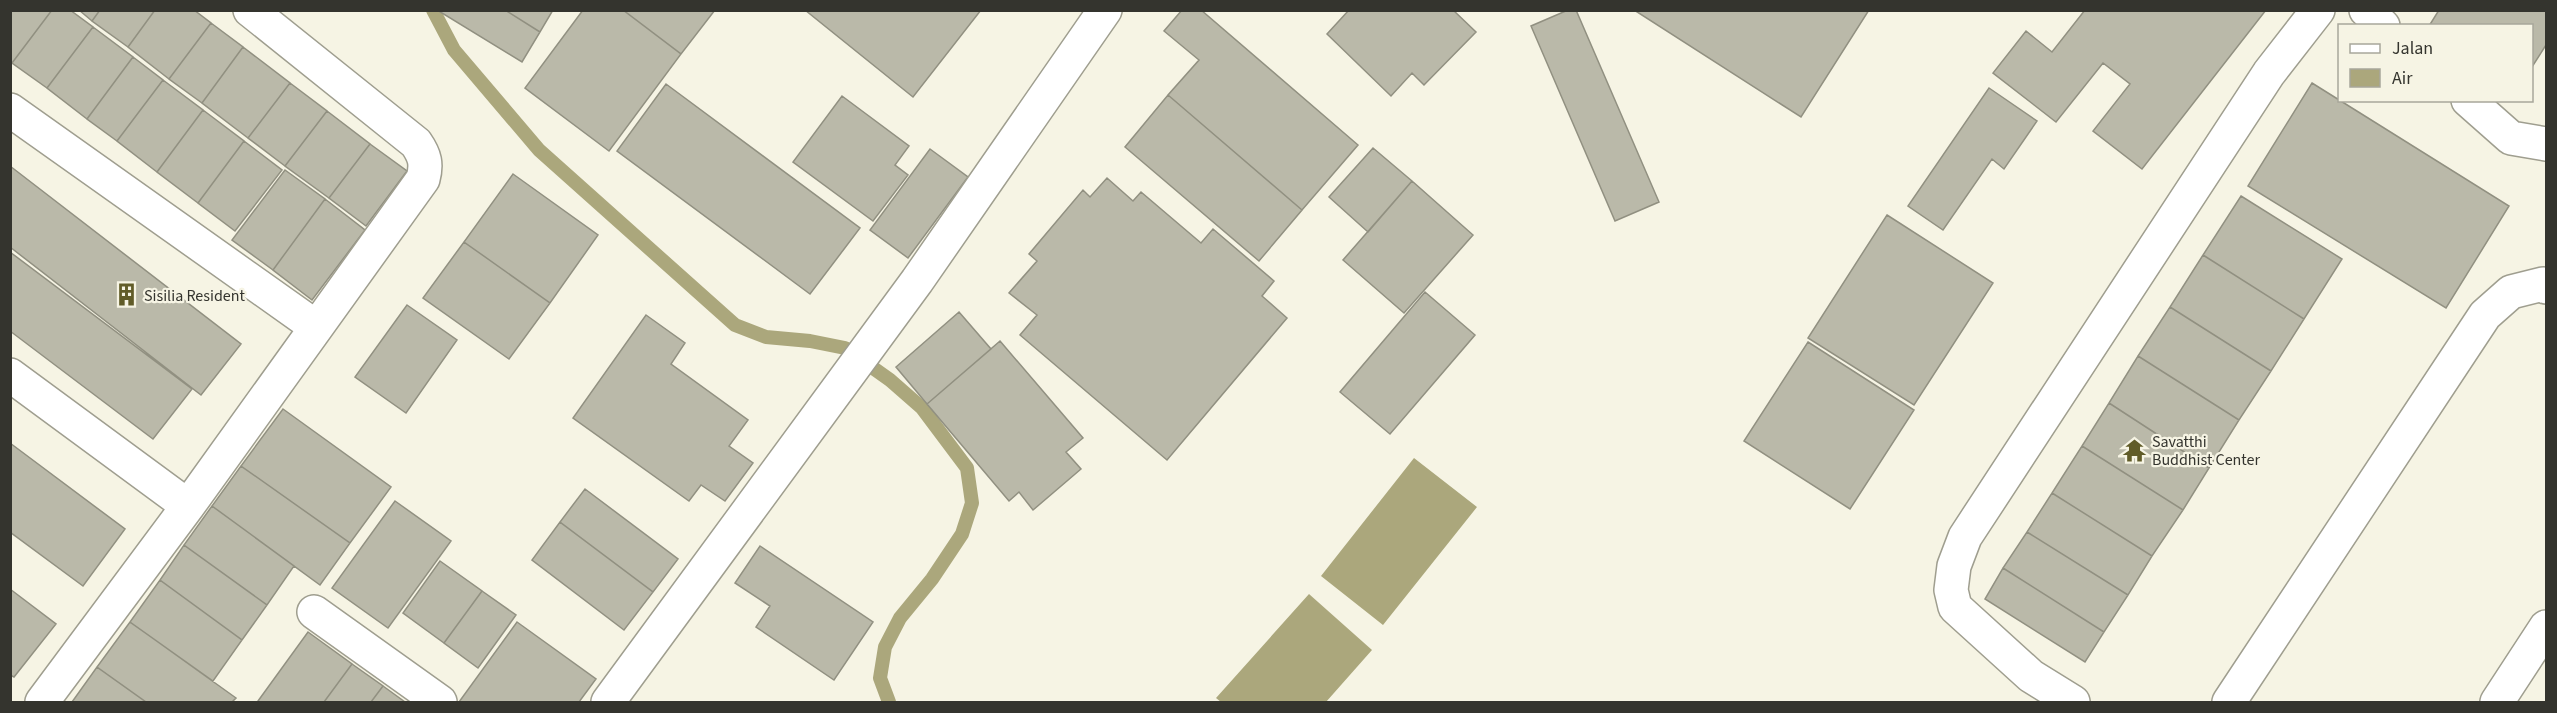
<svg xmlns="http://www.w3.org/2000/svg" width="2557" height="713" viewBox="0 0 2557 713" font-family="'Source Sans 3',sans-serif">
	<rect width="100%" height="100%" fill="#f6f4e4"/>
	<path fill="#aba77c" d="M1414,458l63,49 -94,118 -62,-49z
		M1309,594l63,56 -46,52h-105l-5,-4z"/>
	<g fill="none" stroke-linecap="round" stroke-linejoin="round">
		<path stroke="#aba77c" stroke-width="14" d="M433,10l21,40 85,100 196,175 31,12 44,4 35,7 45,32 32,28 45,60 5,35 -10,31 -30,45 -32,39 -15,29 -5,31 9,24"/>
	</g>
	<path fill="#bab9a9" stroke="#919081" stroke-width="1.5" d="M10,10h42l-40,53 -2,-1z
		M52,10h18l23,17 -46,61 -35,-25z
		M79,10h21l-8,11z
		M100,10h55l-27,37 -36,-26z
		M155,10h39l17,13 -42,56 -41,-32z
		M437,10h68l35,22 -18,30z
		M505,10h48l-13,22z
		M583,10h40l58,44 -72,97 -84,-63z
		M623,10h92l-34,44z
		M805,10h176l-68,87z
		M1182,10h19l157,135 -56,65 -134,-115 31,-35 -35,-29z
		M1349,10h104l23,22 -52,53 -12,-12 -21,23 -64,-62z
		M1568,10h8l83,192 -44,19 -84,-195z
		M1634,10h235l-68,107z
		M2085,10h181l-124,159 -49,-38 37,-47 -27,-21 -47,59 -63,-49 33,-42 26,21z
		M2439,10h107v35l-14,22v-41h-103z
		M211,23l32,24 -41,56 -33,-24z
		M93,27l40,30 -46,62 -40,-31z
		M243,47l47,36 -42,55 -46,-35z
		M133,57l30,23 -46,61 -30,-22z
		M163,80l40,30 -46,62 -40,-31z
		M290,83l37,28 -42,55 -37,-28z
		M2312,83l197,123 -63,102 -198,-122z
		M666,84l194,144 -50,66 -193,-143z
		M1989,88l48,33 -33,48 -12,-10 -49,71 -35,-24z
		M1168,95l134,115 -43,51 -134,-114z
		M842,96l67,50 -14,19 13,10 -35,46 -80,-59z
		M203,110l41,31 -46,62 -41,-31z
		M327,111l43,33 -41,54 -44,-32z
		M244,141l38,29 -47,61 -37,-28z
		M370,144l37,27 -41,55 -37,-28z
		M1373,148l39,33 -44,51 -39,-35z
		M930,149l38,28 -60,81 -38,-28z
		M10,166l231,178 -40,51 -191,-148z
		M285,170l40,29 -52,71 -41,-30z
		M513,174l85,61 -48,68 -86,-61z
		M1107,178l26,23 8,-9 60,51 12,-14 61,52 -12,15 25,22 -120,142 -147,-125 17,-20 -28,-22 28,-32 -8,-7 54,-64 7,7z
		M1412,181l61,54 -69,78 -61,-53z
		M2241,196l101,63 -38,60 -101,-64z
		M325,199l40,31 -53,70 -39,-30z
		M1887,215l106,68 -79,122 -106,-67z
		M464,242l86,61 -41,56 -86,-61z
		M10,252l182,137 -39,50 -143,-108z
		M2203,255l101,64 -33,52 -101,-64z
		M1425,292l50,43 -85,99 -50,-42z
		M407,305l50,35 -51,73 -51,-36z
		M2170,307l101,64 -32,49 -101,-64z
		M959,312l32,37 -64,55 -31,-37z
		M646,315l39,28 -14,21 77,56 -19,26 24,17 -28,38 -24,-16 -12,16 -116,-83z
		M1000,341l83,97 -17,14 15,17 -48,41 -14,-18 -10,9 -82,-97z
		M1808,342l106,68 -64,99 -106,-68z
		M2138,356l101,64 -30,48 -100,-65z
		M2109,403l100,65 -26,42 -101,-64z
		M283,409l108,78 -41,56 -109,-77z
		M10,443l115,86 -42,57 -73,-54z
		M2082,446l101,64 -31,46 -100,-63z
		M241,466l109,77 -30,42 -108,-79z
		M585,489l93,70 -25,33 -93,-70z
		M2052,493l100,63 -24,39 -101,-63z
		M395,501l56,40 -63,87 -56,-40z
		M212,506l82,60 -27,39 -83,-60z
		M560,522l93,70 -29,38 -92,-70z
		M2027,532l101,63 -24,37 -101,-64z
		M184,545l83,60 -25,35 -82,-60z
		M760,546l113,76 -39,58 -78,-53 14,-21 -35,-23z
		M440,561l42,30 -38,52 -41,-30z
		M2003,568l101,64 -19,30 -100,-63z
		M160,580l82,60 -29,41 -83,-59z
		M10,589l46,35 -42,53 -4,-2z
		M482,591l34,24 -38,53 -34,-25z
		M130,622l106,76 -4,4h-86l-49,-35z
		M517,622l79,57 -17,23h-120z
		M308,632l44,32 -28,38h-64l-2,-1z
		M352,664l31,22 -12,16h-47z
		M97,667l49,35h-74z
		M383,686l22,16h-34z"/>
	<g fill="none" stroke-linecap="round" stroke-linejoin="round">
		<defs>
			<path id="street" d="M2366,10l17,16
				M2468,100l43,38 35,6
				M10,110l306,217
				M10,375l178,131
				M314,612l126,90
				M42,702l146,-196 235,-327c4,-15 2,-23 -7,-36l-166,-133
				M608,702l309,-421 188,-271
				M2073,702l-42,-26 -76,-69 -4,-17 3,-24 11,-29 304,-464 49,-63
				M2229,702l256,-387 26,-23 32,-8 3,3
				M2497,702l49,-75"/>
		</defs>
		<use href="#street" stroke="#9f9e8f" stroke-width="36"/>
		<use href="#street" stroke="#fff" stroke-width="33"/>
	</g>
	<defs>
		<symbol id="building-bare" viewBox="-9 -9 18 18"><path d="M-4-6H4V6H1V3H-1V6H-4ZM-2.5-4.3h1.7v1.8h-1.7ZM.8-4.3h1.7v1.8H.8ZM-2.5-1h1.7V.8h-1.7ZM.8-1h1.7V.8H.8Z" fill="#615c28" stroke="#f6f4e4" stroke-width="2.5" paint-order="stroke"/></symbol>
		<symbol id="temple-bare" viewBox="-9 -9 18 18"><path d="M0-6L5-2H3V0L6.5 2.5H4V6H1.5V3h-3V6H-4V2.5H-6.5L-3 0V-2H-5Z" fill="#615c28" stroke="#f6f4e4" stroke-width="2.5" paint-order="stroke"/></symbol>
	</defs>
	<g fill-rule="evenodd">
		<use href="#building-bare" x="110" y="278" width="33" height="33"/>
		<use href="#temple-bare" x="2118" y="434" width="33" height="33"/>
	</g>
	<g text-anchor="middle" stroke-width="4.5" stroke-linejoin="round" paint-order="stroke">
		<g font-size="16" fill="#34342e" stroke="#f6f4e4" text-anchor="start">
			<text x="144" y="301">Sisilia Resident</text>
			<text x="2152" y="447">Savatthi<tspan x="2152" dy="18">Buddhist Center</tspan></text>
		</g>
	</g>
	<rect width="2557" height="713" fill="none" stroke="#34342e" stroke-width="24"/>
	<rect x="2338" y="24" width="195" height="78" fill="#f6f4e4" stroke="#a8a79b" stroke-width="1.5"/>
	<rect x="2350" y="44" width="30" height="9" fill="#ffffff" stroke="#a8a79b" stroke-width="1.5"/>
	<text x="2392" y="54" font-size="18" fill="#34342e">Jalan</text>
	<rect x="2350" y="69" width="30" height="18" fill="#aba77c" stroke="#a8a79b" stroke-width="1.5"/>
	<text x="2392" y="84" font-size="18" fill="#34342e">Air</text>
</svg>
